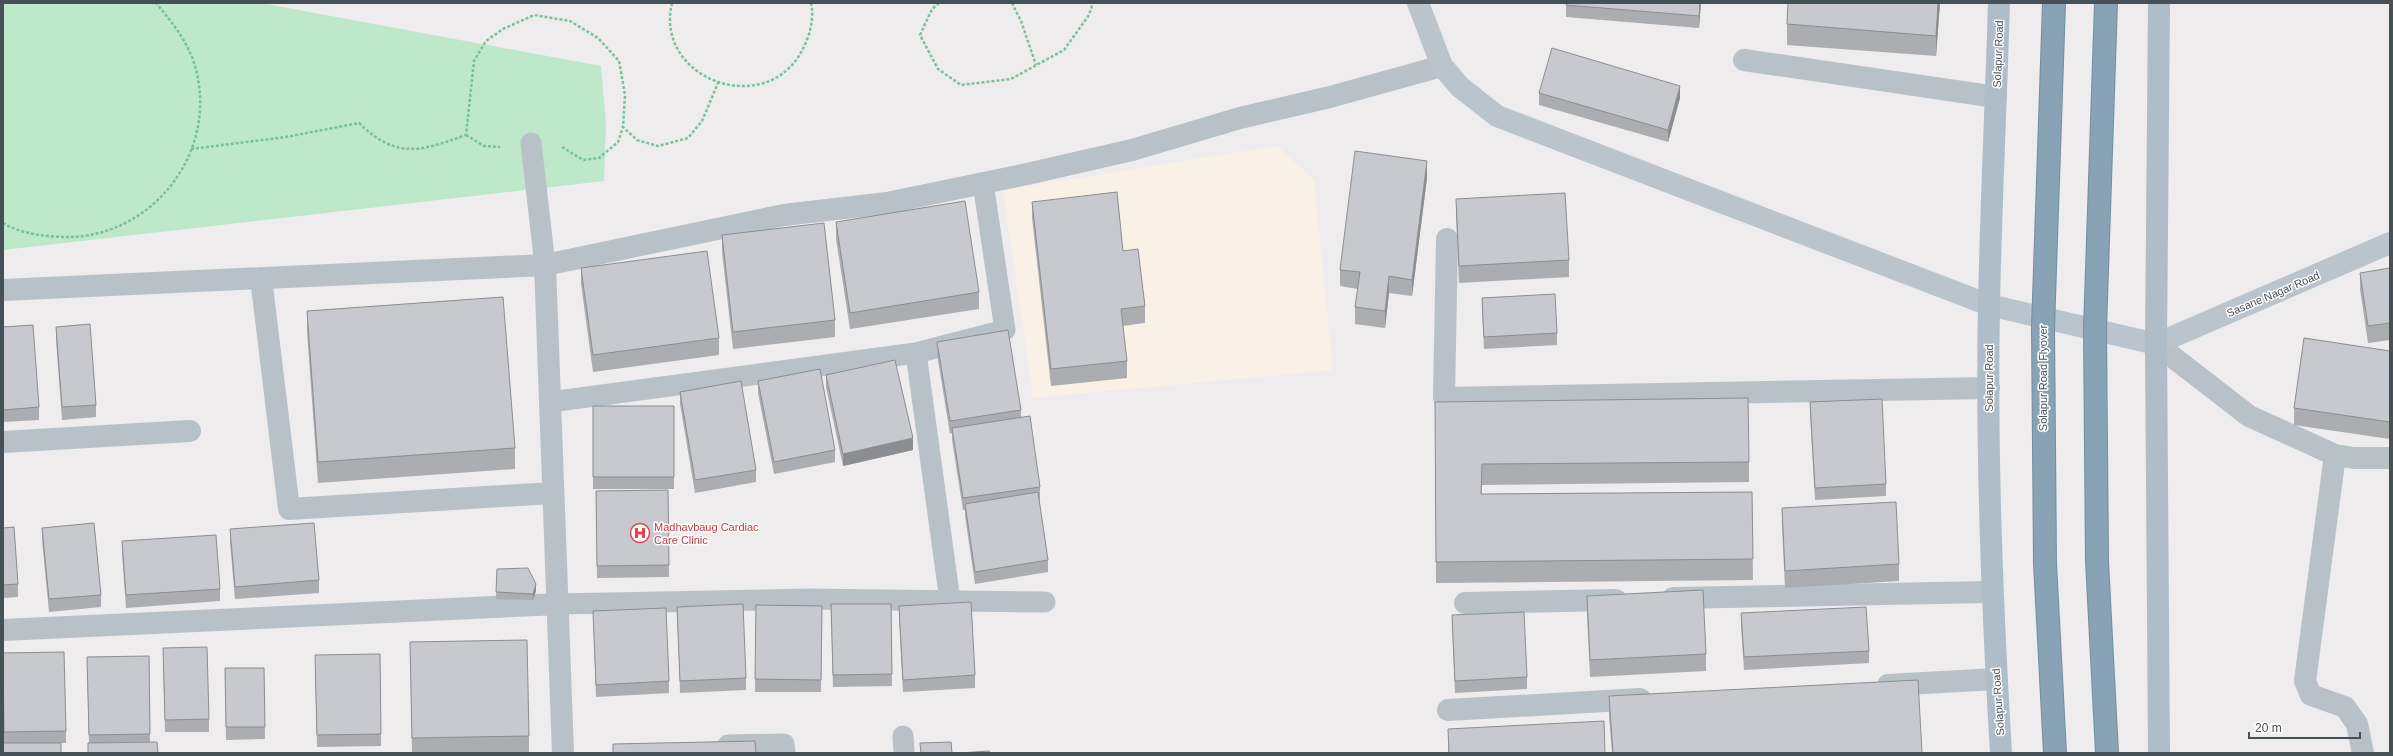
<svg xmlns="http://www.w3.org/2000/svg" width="2393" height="756" viewBox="0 0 2393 756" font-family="Helvetica,sans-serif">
	<rect width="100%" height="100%" fill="#eeecec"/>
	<path fill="#f9f1e5" d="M1277,146l37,34 19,190 -300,28 -30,-208z"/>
	<path fill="#bde8ca" d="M3,3h258l340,63 5,59 -2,56 -601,69z"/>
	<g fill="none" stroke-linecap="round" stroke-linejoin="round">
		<path stroke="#79c298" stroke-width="2.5" stroke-dasharray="3 2" stroke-linecap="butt" d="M672,3c-19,79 102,120 134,39 5,-11 8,-27 5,-39
			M939,3l-7,6 -12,26 18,34 23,16 50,-6 53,-29 25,-35 4,-12
			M1012,3l9,18 15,44
			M466,135l18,11 16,1
			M562,147l21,13 16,-2 19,-16 5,-15
			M191,149l95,-12 73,-14c38,37 62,28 107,12l8,-74 12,-20 17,-12 31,-14 36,6 28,17 21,23 6,34 -2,32 14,13 21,6 30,-8 14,-17 16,-38
			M3,223c18,11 44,14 64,14 82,0 146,-78 131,-158 -5,-31 -23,-53 -42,-76"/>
		<path stroke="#b8c1c7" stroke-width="21" d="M531,143l14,122
			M916,353l89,-23 -22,-147
			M550,402l366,-49 34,248
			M558,604l250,-5 237,3
			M903,736l1,17
			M728,745l56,-1 1,9"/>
		<path stroke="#b8c1c7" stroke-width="22" d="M1744,60l252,37
			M1447,239l-3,159 545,-10
			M545,265l18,488
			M261,278l28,231 263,-16
			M3,290l542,-25 239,-50 103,-12 140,-29 105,-24 108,-32 90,-21 112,-31
			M2156,344l93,72 86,39 19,3h36
			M3,442l187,-11
			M2335,455l-30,226 6,14 34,12 12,17 6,29
			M1673,598l318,-6
			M1465,603l151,-3
			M3,630l555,-26
			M1888,685l108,-6
			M1448,710l192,-11"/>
		<path stroke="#b9c4cc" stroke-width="22" d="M1418,3l24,63 18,21 37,29 492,189 167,39 234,-101"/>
		<path stroke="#aebdc8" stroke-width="22" d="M1999,3c-3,100 -8,201 -10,302 -3,149 3,299 12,448
			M2159,3l-3,341 3,409"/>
		<defs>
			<path id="highway-bridge" d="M2054,3l-11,325 2,235 10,190
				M2106,3l-11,326 2,232 10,192"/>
		</defs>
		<use href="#highway-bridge" stroke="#738ea1" stroke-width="24" stroke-linecap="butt"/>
		<use href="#highway-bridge" stroke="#88a2b6" stroke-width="22"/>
	</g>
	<path fill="#abadb1" d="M1566,3h135l-2,25 -133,-11z
		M1788,3h152l-4,53 -149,-11v-21z
		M1539,93l141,5 -12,44 -129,-37z
		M1427,178l-15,118 -23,-3 -4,35 -30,-4v-17l3,-18 -18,-3v-16z
		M1456,199l113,61v17l-110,6 -3,-68z
		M1032,202l91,49 22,55v17l-22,3 4,35v17l-76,8 -19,-168z
		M836,222l143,70v17l-129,20 -14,-90z
		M722,235l113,85v17l-102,12 -11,-97z
		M581,268l138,70v17l-126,17 -12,-88z
		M2390,268v72l-22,3 -8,-54v-16z
		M1482,298l75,35v12l-73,4 -2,-39z
		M307,311l208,137v21l-197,14 -11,-151z
		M3,327l36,80v13l-36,2z
		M56,327l40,78v12l-34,3 -6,-81z
		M937,342l84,68v8l19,69v12h-1l9,61v12l-73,12 -10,-68v-6h-2l-11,-70v-7l-2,1 -13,-80z
		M2390,351v88l-96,-14v-17z
		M826,375l87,75 -70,16 -17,-79z
		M758,381l77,69v12l-61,12 -16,-81z
		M680,392l76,78v12l-61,11 -15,-89z
		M1435,402l314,60v20l-267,3v9l270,-2 1,88 -317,3z
		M1810,402l76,82v12l-71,4 -5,-86z
		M593,406h81v83h-81z
		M668,490l1,87 -72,1 -1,-87z
		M1782,508l117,56v17l-114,7 -3,-63z
		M3,528l15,56v13l-15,1z
		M42,528l59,67v12l-52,5 -7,-72z
		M230,529l89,51v13l-84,6 -5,-57z
		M122,541l98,48v12l-94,7 -4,-55z
		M497,569l39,22 -3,9 -37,-1z
		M1587,596l119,58v17l-116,6 -3,-64z
		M831,604h60l1,82 -59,1z
		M756,605l66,1 -1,86h-66z
		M899,606l76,69v13l-72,4 -4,-74z
		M677,607l69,71v12l-66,3z
		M593,611l76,70v12l-73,4z
		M1741,613l128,38v12l-125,7 -3,-44z
		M1452,615l75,62v12l-72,4 -3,-66z
		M410,642l119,94v17h-117z
		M380,654l1,92 -64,1 -2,-79z
		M149,656l1,86 -61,1 -2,-74z
		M163,660l46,59v13h-44z
		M225,668h39l1,71 -39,1z
		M3,679l63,52v12h-62z
		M1609,696l313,57h-310l-3,-37z
		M1448,729l157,24h-157z"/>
	<path fill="#8b8d90" d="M1700,3h1l-2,25v-12z
		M1938,3h2l-4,53v-20z
		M1680,86v12l-12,44v-12z
		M1427,161v17l-15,118v-16z
		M1389,276v17l-4,35v-17z
		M913,438v12l-70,16v-12z
		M536,584v7l-3,9v-6z"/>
	<path fill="#c7c9ce" stroke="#8b8d90" d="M1566,3h134l-1,13 -133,-11z
		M1788,3h150l-2,33 -149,-12z
		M1552,48l128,38 -12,44 -129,-37z
		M1355,151l72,10 -15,119 -23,-4 -4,35 -30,-4 5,-35 -20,-2z
		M1117,192l6,59 15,-2 7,57 -24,3 6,52 -76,8 -19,-167z
		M1565,193l4,67 -110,6 -3,-67z
		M965,201l14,91 -129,21 -14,-91z
		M824,223l11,97 -102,12 -11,-97z
		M707,251l12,87 -126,17 -12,-87z
		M2390,268v55l-22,3 -8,-53z
		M1555,294l2,39 -73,4 -2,-39z
		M503,297l12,151 -197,14 -11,-151z
		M90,324l6,81 -34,2 -6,-80z
		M33,325l6,82 -36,3v-83z
		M1008,330l13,80 -71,11 -13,-79z
		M2304,338l86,13v71l-96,-14z
		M895,360l18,78 -70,16 -17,-79z
		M820,369l15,81 -61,12 -16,-81z
		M741,381l15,89 -61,10 -15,-88z
		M1748,398l1,64 -267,2 -1,30 271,-2 1,67 -317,3 -1,-160z
		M1882,399l4,85 -71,4 -5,-86z
		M593,406h81v71h-81z
		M1030,416l10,71 -77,11 -11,-70z
		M668,490l1,75 -72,1 -1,-75z
		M1038,492l10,68 -73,12 -10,-68z
		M1896,502l3,62 -114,7 -3,-63z
		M94,523l7,72 -52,4 -7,-71z
		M314,523l5,57 -84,7 -5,-58z
		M14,527l4,57 -15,1v-57z
		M216,535l4,54 -94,6 -4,-54z
		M528,568l8,16 -3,10 -37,-2 1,-23z
		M1703,590l3,64 -116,6 -3,-64z
		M971,602l4,73 -72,5 -4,-74z
		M743,604l3,74 -66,3 -3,-74z
		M831,604h60l1,70 -59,1z
		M756,605l66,1 -1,74 -66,-1z
		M1866,607l3,44 -125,6 -3,-44z
		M666,608l3,73 -73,4 -3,-74z
		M1524,612l3,65 -72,4 -3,-66z
		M527,640l2,96 -117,2 -2,-96z
		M207,647l2,72 -44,1 -2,-72z
		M64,652l2,79 -62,1 -1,-79z
		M380,654l1,80 -64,1 -2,-80z
		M149,656l1,78 -61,1 -2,-78z
		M225,668h39l1,59h-39z
		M1918,680l4,73h-309l-4,-57z
		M1604,721l1,32h-156l-1,-24z
		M755,741l1,12h-143v-9z
		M157,742l1,11h-70v-10z
		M951,742l1,11h-31l-1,-10z
		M3,743h58v10h-58z
		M989,751l1,2h-31z"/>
	<defs>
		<symbol id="hospital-ring" viewBox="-11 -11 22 22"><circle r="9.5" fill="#fff" stroke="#e0444e" stroke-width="1.5"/><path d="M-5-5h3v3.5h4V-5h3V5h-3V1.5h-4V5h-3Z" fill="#e0444e"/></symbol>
	</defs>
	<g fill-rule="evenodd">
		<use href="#hospital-ring" x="629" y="522" width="22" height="22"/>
	</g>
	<g text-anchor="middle" stroke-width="3" stroke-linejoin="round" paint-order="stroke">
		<g font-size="11" fill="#465057" stroke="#fff">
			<text transform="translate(1998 54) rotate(-88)" y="4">Solapur Road</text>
			<text transform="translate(2273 294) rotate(-23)" y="4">Sasane Nagar Road</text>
			<text transform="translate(1989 378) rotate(-90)" y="4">Solapur Road</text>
			<text transform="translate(2043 378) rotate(-90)" y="4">Solapur Road Flyover</text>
			<text transform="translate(1998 702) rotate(-94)" y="4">Solapur Road</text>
		</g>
		<g font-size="11" fill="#be3a42" stroke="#fff" text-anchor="start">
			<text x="654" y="531">Madhavbaug Cardiac<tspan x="654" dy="13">Care Clinic</tspan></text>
		</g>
	</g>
	<rect width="2393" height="756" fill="none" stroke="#465057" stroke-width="8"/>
	<path d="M2249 732v6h111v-6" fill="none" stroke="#465057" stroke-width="2"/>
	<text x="2255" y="732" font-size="12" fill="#465057" stroke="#ffffff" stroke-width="3" paint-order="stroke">20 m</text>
</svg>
